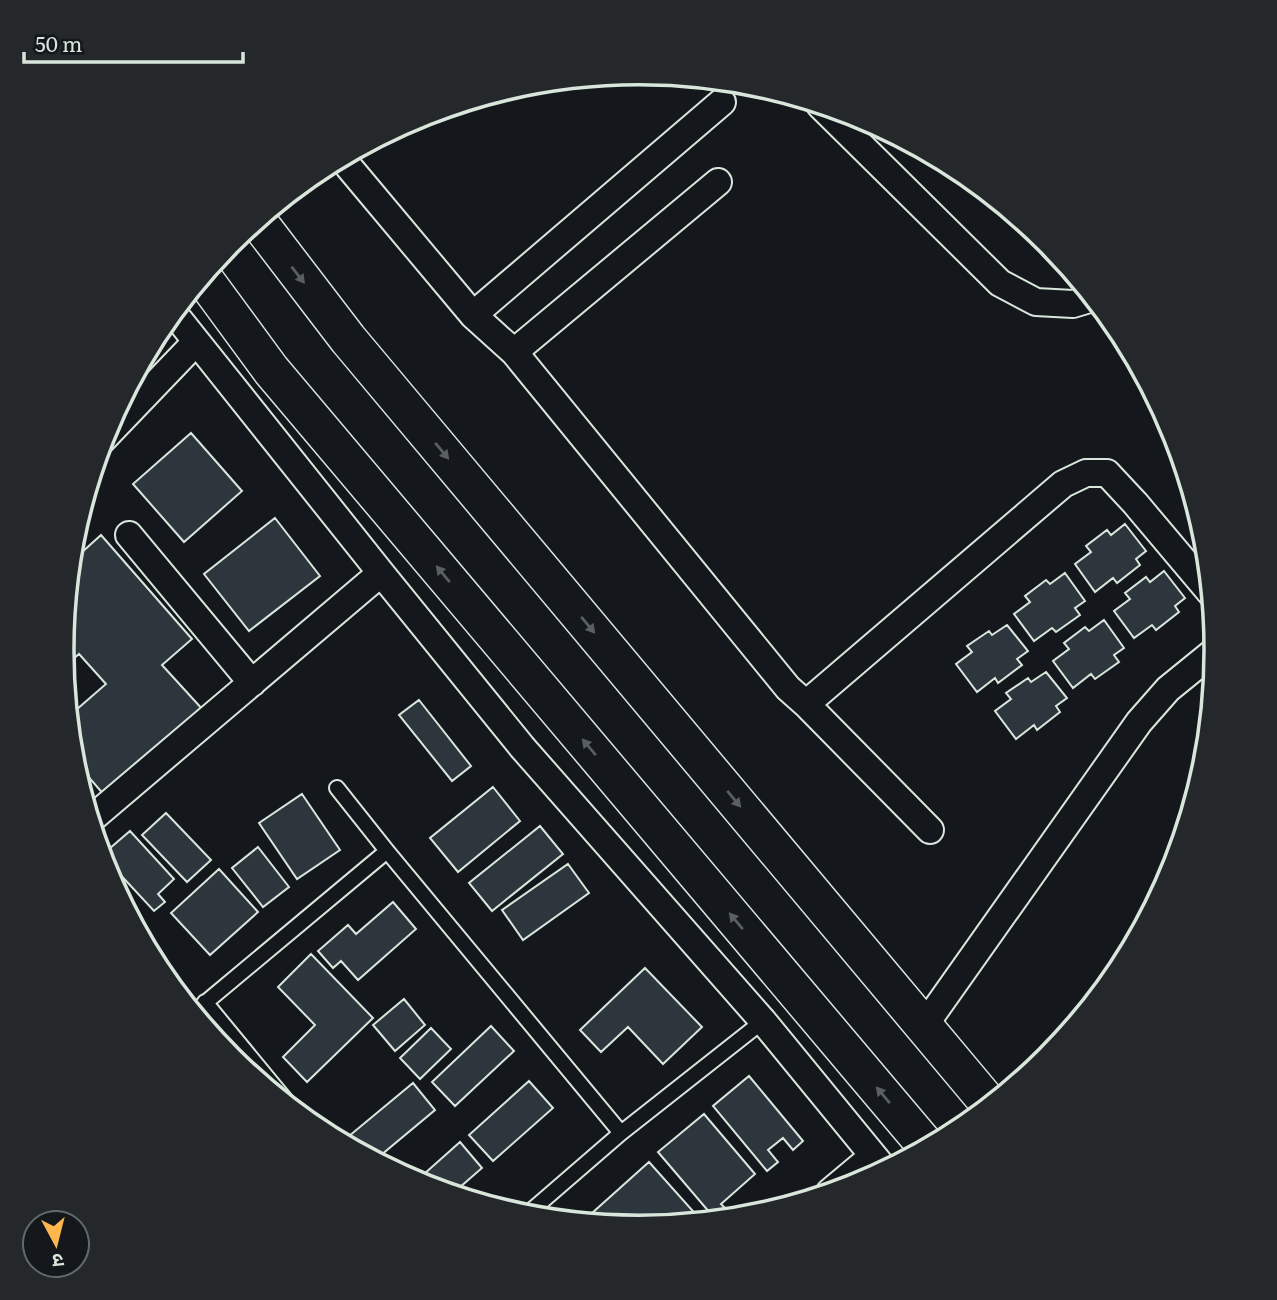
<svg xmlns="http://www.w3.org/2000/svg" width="1277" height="1300" viewBox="0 0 1277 1300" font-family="Literata,'Noto Sans Devanagari',serif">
	<rect width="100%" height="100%" fill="#14181c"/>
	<path fill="#2c363c" stroke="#d8e6dc" stroke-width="2" d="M191,433l51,58 -58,51 -51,-58z
		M275,518l45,58 -71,55 -45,-57z
		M1125,524l21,27 -10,8 4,6 -23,18 -4,-5 -18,14 -20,-28 16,-12 -5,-6 21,-16 4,5z
		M101,535l91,104 -30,26 42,46 -98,86 -34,-39 -4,-41 38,-33 -27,-30 -16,14 -2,-18 9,-87z
		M1164,571l21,27 -10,8 4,6 -23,18 -4,-5 -18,13 -20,-27 16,-12 -5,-6 21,-16 4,5z
		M1065,573l20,28 -10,7 5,7 -24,17 -4,-4 -18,13 -20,-27 16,-12 -5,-6 21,-16 4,4z
		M1104,620l20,28 -10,7 5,7 -24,17 -4,-5 -18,14 -20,-27 16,-12 -5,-6 21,-16 4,4z
		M1007,625l21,26 -11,8 5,6 -24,18 -3,-5 -18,14 -21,-28 16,-12 -5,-6 22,-15 3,4z
		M1046,672l21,26 -11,8 4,6 -23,18 -3,-5 -18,14 -21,-28 16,-12 -5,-6 22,-15 3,4z
		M419,700l52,66 -19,15 -53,-66z
		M493,787l27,34 -62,51 -28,-34z
		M302,794l38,56 -43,29 -38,-56z
		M166,813l45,47 -24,22 -45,-47z
		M540,826l23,28 -71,57 -23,-28z
		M130,831l44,48 -16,15 7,8 -11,9 -52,-56z
		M258,847l31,40 -26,20 -31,-39z
		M568,864l21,29 -66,47 -21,-30z
		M219,869l39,43 -48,43 -39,-42z
		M393,902l23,27 -58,51 -17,-19 -8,7 -15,-17 30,-26 8,9z
		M311,954l62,64 -66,64 -24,-25 32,-32 -37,-38z
		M645,968l57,59 -39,37 -35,-37 -27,25 -21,-22z
		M404,999l21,26 -30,26 -22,-26z
		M491,1026l23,25 -59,55 -23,-24z
		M431,1028l20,21 -31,30 -20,-21z
		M749,1076l54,65 -10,9 -10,-12 -15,12 10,12 -11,9 -54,-65z
		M529,1081l24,27 -60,53 -24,-26z
		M413,1083l22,27 -60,50 -9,-4 -17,-20z
		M704,1114l51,60 -34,30 7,7 -10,8 -2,1 -58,-68z
		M460,1142l22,26 -30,26 -37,-12z
		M649,1162l51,57 -3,2 -59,6 -56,-5z"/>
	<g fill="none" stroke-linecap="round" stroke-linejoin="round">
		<defs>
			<path id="lane" d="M337,788l50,63 234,282
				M205,1002l88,107
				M193,1013l194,-162
				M525,1216l96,-83 142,-112"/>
			<path id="street" d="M820,105l180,178 36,19 37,2 20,-6
				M344,156l5,11 124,148 41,37 274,336 18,16 124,126
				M173,312l208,261 141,174 241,274 122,149
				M473,315l249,-213
				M514,352l204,-170
				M102,440l94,-98
				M129,535l123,148
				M806,704l257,-220 23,-11h21l28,30 75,89
				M90,820l291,-247
				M924,1026l215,-304 29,-33 48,-39
				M830,1192l43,-36"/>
			<path id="secondary" d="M257,220l91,119 642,766
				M202,276l69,94 656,777"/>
		</defs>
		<use href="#lane" stroke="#d8e6dc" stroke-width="18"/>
		<use href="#street" stroke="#d8e6dc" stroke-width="30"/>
		<use href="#secondary" stroke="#d8e6dc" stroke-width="40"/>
		<use href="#lane" stroke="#14181c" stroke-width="14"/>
		<use href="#street" stroke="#14181c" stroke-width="26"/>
		<use href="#secondary" stroke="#14181c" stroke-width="37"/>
	</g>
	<defs><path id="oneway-solid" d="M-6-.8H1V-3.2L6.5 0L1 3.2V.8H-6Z" transform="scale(1.75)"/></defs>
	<g fill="#59605f">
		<use href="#oneway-solid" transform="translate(298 275) rotate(52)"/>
		<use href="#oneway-solid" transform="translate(442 451) rotate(50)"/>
		<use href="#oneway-solid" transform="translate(443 574) rotate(-130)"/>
		<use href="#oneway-solid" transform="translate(588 625) rotate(50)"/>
		<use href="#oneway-solid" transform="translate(589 747) rotate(-130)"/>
		<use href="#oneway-solid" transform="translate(734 799) rotate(50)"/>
		<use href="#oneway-solid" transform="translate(736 921) rotate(-130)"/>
		<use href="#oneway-solid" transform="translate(883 1095) rotate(-130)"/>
	</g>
	<path d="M0 0H1277V1300H0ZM74 650a565 565 0 1 1 1130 0a565 565 0 1 1-1130 0Z" fill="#24282b" fill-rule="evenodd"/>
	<path fill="none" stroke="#d8e6dc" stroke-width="3.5" d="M74 650a565 565 0 1 1 1130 0a565 565 0 1 1-1130 0Z"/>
	<g transform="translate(56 1244) rotate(173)"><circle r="33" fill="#14181c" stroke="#626a69" stroke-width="2"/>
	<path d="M0-5L12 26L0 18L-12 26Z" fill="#ffb74d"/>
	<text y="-10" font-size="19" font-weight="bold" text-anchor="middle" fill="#d8e6dc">उ</text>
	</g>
	<path d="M24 52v10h219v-10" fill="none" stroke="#d8e6dc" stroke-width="3.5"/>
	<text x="35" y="52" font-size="21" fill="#d8e6dc" stroke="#14181c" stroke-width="5" paint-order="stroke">50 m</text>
</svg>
